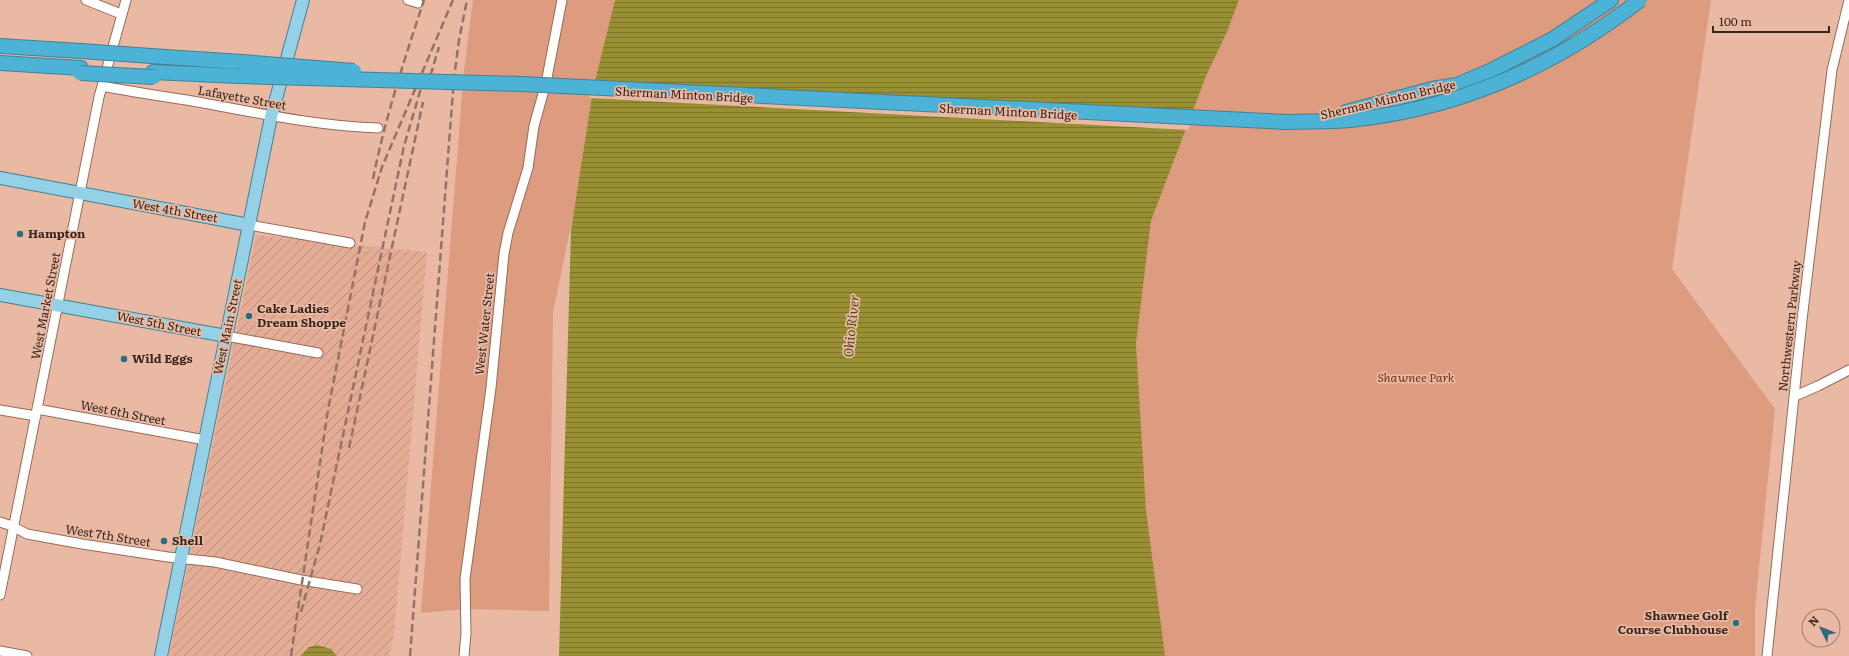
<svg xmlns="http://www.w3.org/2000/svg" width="1849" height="656" viewBox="0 0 1849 656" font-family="Literata,serif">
	<defs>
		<pattern id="industrial-furrows" width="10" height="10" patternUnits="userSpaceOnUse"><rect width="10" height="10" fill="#e4ac95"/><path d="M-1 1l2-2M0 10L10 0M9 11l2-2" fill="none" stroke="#ba8c79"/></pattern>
		<pattern id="water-rules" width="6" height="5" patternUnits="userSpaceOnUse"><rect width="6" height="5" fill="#999033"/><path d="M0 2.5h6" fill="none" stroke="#7e752b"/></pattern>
	</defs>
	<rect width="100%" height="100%" fill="#e9b9a4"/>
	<path fill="url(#industrial-furrows)" d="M256,235l171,17 -33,383 -5,21h-220z"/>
	<path fill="#dd9b7f" d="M473,0h142l-22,89 -19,122 -21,101 -4,299 -84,-2 -44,4 43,-543z
		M1239,0h472l-39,269 103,140 -20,199v48h-606l-13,-312 15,-123 55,-146 21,-43z"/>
	<path fill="url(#water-rules)" d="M615,0h624l-12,32 -21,44 -55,145 -15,123 10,166 19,146h-606l12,-426 22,-141z
		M317,645l14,4 6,7h-37l9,-9z"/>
	<path fill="#e9b9a4" d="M591,89l603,25 -6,16 -599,-32z"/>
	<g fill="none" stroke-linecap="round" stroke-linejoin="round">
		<defs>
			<path id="minor" d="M86,0l35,14
				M408,0l10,3
				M102,86c30,6 60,10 90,15 62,11 123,25 186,27
				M249,225l101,18
				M226,336l92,17
				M1795,396l23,-10 31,-16
				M37,409l168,31
				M0,410l36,6
				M0,522l12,4 15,8 55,10 86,13 47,5 86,18 56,9
				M0,595l99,-498 27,-97
				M0,651l27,5
				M464,656l2,-23 -1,-54 26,-191 13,-134 4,-21 20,-65 6,-42 12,-43 16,-83
				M1767,656l35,-336 30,-250 17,-70"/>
			<path id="major" d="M0,178l249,47
				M0,295l226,41
				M161,656l110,-539 32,-117"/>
			<path id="highway" d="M0,46l81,5
				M151,56l91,6
				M0,63l81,5
				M153,72l85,4
				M1346,112l86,-23 25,-4 35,-15 61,-31 58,-39"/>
		</defs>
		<use href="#minor" stroke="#976b58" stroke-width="11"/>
		<use href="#major" stroke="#458195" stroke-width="14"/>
		<use href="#highway" stroke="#458195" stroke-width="16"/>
		<use href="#minor" stroke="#fff" stroke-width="9"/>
		<use href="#major" stroke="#94d1e6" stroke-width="12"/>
		<use href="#highway" stroke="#4cb3d6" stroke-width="14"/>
		<path stroke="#957364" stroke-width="2.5" stroke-dasharray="8 4" stroke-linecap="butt" d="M427,87l12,-40
			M373,179c12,-61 32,-121 51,-179
			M349,448l74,-346
			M301,612l19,-68 84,-398 20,-68
			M291,656l37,-246 37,-188 17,-55 71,-167
			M410,656l44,-578 5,-38 8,-40"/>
		<defs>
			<path id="highway-bridge" d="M81,51l70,5
				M242,62l112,9
				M80,73l74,4
				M238,76l284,8 764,38c22,-1 43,0 64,-2 109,-11 204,-53 290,-120"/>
		</defs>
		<use href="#highway-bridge" stroke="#458195" stroke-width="16" stroke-linecap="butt"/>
		<use href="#highway-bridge" stroke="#4cb3d6" stroke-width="14"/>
	</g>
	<g fill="#2c6b80" stroke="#e9b9a4" stroke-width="1.5">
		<circle cx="20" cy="234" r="4"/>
		<circle cx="249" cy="316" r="4"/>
		<circle cx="124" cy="359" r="4"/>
		<circle cx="164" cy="541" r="4"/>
		<circle cx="1736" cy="623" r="4"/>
	</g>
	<g text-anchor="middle" stroke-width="3.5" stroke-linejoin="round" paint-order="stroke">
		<g font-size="12" fill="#38251d" stroke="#e9b9a4">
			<text transform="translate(684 95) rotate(3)" y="4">Sherman Minton Bridge</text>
			<text transform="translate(242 98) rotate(10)" y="4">Lafayette Street</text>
			<text transform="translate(1388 100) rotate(-13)" y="4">Sherman Minton Bridge</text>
			<text transform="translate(1008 112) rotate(3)" y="4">Sherman Minton Bridge</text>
			<text transform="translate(175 211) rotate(10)" y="4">West 4th Street</text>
			<text transform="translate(46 306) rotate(-79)" y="4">West Market Street</text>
			<text transform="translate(159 324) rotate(11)" y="4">West 5th Street</text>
			<text transform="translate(485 324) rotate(-84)" y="4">West Water Street</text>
			<text transform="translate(1790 326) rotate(-84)" y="4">Northwestern Parkway</text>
			<text transform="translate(228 327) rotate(-78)" y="4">West Main Street</text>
			<text transform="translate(123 413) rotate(11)" y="4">West 6th Street</text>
			<text transform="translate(108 536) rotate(9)" y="4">West 7th Street</text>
		</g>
		<g font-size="12" font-weight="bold" fill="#38251d" stroke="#e9b9a4" text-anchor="start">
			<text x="28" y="238">Hampton</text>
			<text x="257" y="313">Cake Ladies<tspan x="257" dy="14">Dream Shoppe</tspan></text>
			<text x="132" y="363">Wild Eggs</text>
			<text x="172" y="545">Shell</text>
			<text x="1728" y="620" text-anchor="end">Shawnee Golf<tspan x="1728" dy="14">Course Clubhouse</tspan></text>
		</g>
		<g font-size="12" font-style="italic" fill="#753312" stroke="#e9b9a4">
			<text x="1416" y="382">Shawnee Park</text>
		</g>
		<g font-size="13" font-style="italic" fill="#524d1c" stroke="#e9b9a4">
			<text transform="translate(851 326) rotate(-84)" y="5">Ohio River</text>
		</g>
	</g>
	<g transform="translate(1821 628) rotate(313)"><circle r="19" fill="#e9b9a4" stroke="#a27e6e"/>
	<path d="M0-3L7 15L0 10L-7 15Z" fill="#2c6b80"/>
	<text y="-6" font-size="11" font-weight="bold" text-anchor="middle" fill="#38251d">N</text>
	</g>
	<path d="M1713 26v6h116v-6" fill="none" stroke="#38251d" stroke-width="2"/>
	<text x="1719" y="26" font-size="12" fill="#38251d" stroke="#e9b9a4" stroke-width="3" paint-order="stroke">100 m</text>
</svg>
